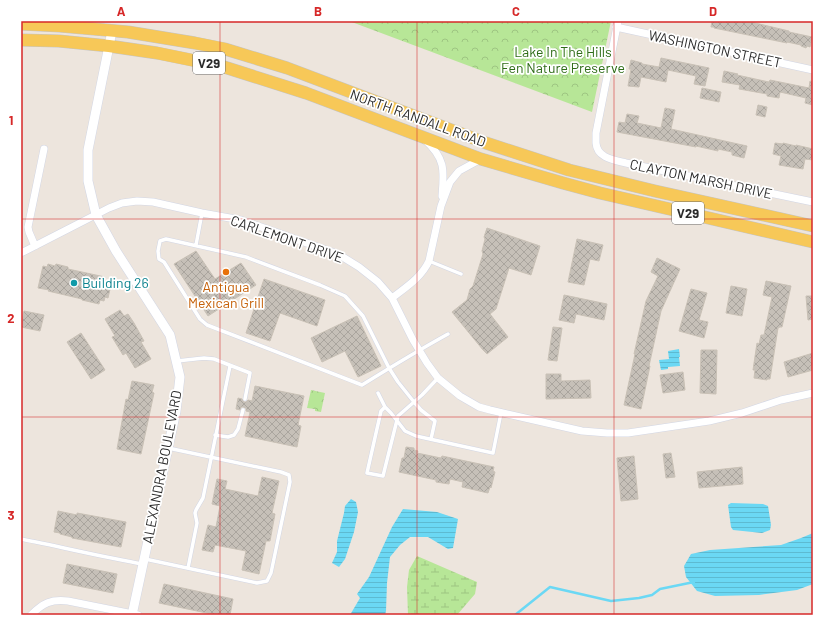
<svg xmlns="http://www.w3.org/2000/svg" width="834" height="636" viewBox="0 0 834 636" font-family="Barlow,sans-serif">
	<defs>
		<pattern id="wetland-marsh" width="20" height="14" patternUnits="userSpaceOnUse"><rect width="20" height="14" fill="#b7e697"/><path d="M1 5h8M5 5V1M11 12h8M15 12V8" fill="none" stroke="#9ec582"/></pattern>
		<pattern id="park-crowns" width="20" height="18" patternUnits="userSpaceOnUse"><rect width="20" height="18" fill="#b7e697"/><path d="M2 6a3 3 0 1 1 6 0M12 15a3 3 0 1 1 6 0" fill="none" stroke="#9ec582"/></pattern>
		<pattern id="water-rules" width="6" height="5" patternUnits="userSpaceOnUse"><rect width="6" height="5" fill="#6bd8f4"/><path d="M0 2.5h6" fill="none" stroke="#5dbad1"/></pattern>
		<pattern id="building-cross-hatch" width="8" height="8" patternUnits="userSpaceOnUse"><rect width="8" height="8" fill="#c6c0b8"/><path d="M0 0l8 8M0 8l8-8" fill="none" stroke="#aaa59e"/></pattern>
	</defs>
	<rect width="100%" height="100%" fill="#ede5dd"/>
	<path fill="url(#wetland-marsh)" d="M417,556l60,26 -2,12 -18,21h-49l-1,-28 2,-17z"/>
	<path fill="url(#park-crowns)" d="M349,21h262l-19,91z
		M311,390l14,3 -4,19 -6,-1v-2l-8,-1z"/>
	<path fill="url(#water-rules)" d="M679,349l1,8h-1l1,9 -12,1v2l-7,1 -2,-10 10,-1 -1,-8z
		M351,499l5,3 2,10 -4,20 -9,27 -6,8 -7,-4 5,-11v-11l7,-28 1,-7z
		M731,503l32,1 5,2 3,19 -1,5 -8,3 -29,-3 -2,-3 -3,-22z
		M403,509l34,3 21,7 -5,29 -5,1 -20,-12h-18l-10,8 -10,12 -3,26 -1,28 -1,4h-35l10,-17 -3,-4 12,-17 23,-50z
		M813,533v51l-16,6 -38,5 -44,1 -18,-5 -11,-14 -2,-11 7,-12 19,-4 71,-5 20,-7z"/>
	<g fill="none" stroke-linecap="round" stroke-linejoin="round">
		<path stroke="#6bd8f4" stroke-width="2.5" d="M515,615l35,-28 61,14 28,-3 13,-3 8,-6 34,-7"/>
	</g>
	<path fill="url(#building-cross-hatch)" stroke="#c9c1b6" d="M712,21h27l12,2v-1l38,9v1l23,5 -2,10 -3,-1 -1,2 -5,-2v-1l-14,-3v1l-73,-15v-1h-3z
		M661,58l48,10 -4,18 -11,-2 2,-8 -28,-6 -2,12 -25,-5 -2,10 -11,-1 3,-17h-2l2,-9 11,3v1l17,3z
		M724,71l14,3 -1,1 32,7 1,-2 39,8 1,-7 3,1v23l-8,-2 1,-5 -26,-6 -1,6 -12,-2v-2l-28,-5 1,-4 -18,-3z
		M702,88l19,4 -2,10 -19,-4z
		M758,105l9,2 -2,10 -9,-2z
		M665,108l10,2 -4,19 76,17 -3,12 -12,-3v-3l-14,-3v2l-22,-5v1l-79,-15 2,-10 6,1 2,-9 12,2 -2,7 24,5z
		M775,143l8,1v-1l13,3v-1l17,4v11l-8,-1 -2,10 -24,-4 2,-9 -8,-2z
		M487,228l53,18 -9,29 -22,-7 -13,41 -6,5 18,23 -21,17 -4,-4 -31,-38 15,-12 3,-11 3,-3 10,-32 -1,-3 3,-12 -1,-2z
		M577,239l26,6 -4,16 -9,-2 -6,26 -16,-3z
		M196,251l19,28 26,-16 15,22 -48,31 -34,-52z
		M657,258l23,11 -19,42 -12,55h1l-9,43 -17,-4 11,-51h-1l12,-53 12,-25 -7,-4z
		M48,264l7,2 1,-2 12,3v2l37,8 -1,3 5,1 -1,4h3l-3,13 -3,-1 -1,4 -4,-1 -1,4 -17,-4v-1l-34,-8 1,-1 -11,-2 5,-22 4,1z
		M264,279l61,21 -8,26 -37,-13 -10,28 -24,-8z
		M766,281l25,5 -9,41h-2l-2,1 -8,51h-3v1l-13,-2 1,-8h-2l4,-27 2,1 2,-9h3l8,-38 -9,-2z
		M731,286l16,3 -5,27 -16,-3z
		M691,289l16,4 -8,27 9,2 -4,16 -25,-7z
		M564,295l43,9 -3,16 -28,-6 -2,9 -15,-3z
		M806,296h7v23l-5,1z
		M120,310l4,6 4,-2 6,9 10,18 -3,1 10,17 -16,9 -9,-15 -3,2 -11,-18 3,-1 -10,-17z
		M24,311l20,4 -4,16 -19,-4z
		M357,316l24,50 -23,11 -13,-26 -23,11 -11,-24z
		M553,327l9,1 -5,33 -9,-1z
		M81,333l24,37 -14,9 -24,-37z
		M701,350h16l-1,44 -16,-1z
		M813,353v17l-25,7 -4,-15z
		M683,372l2,18 -22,3 -3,-18z
		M546,374h15v7l29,-1 1,18 -45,1z
		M132,381l22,4 -2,7 2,1 -13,61 -24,-5 9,-50 2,1z
		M255,386l49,10 -6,29 3,1 -4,21 -52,-11 5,-24 -4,-1v-3l-3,-1h-2l-1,3 -4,-1 2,-11 4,1 2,3h2l2,-2 4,1z
		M406,447l8,1v2l4,1 -1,2 24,5 1,-2 52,11 -1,4 2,1 -4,16 -1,-1 -2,6 -26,-6 1,-5 -13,-3 -1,5 -13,-2v-2l-37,-8 3,-14h2z
		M671,453l4,24 -9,1 -3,-24z
		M634,456l4,43 -17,2 -4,-43z
		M742,467l1,17 -44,4 -2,-16z
		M262,477l17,4 -7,32 3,1 -5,27h-4l-7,33 -17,-4 4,-19 -31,-6 -2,7 -11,-2 6,-25 8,2 4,-21 -8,-2 5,-25 10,2 -2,8 33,7z
		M58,511l19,4v-2l49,9 -5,25 -49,-9v-1l-12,-3v-1l-6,-1z
		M67,564l50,10 -4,19 -50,-10z
		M164,584l69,15 -3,16h-14l-57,-12z"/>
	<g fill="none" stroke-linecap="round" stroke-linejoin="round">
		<defs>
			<path id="service" d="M196,245l6,-32
				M429,261l32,13
				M177,361l27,-3 10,1 36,14 -5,26
				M378,393l7,14 6,6 14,18 11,5 77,17 8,-40
				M385,407l-4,4 -14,62 16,3 15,-60 24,-21 16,-17
				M215,435l13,2 6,-2 4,-6 5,-19
				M431,439l4,-18 -14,-11 -7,-8 -16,-20 -9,-14 -26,-52 -18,-20 -25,-11 -74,-28 -80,-18 -6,2 -2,10 1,8 5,3 36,57 7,6 155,60c29,-18 57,-35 86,-51
				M21,539c41,8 81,18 122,25
				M145,559l112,24 10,-2 4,-8 19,-91 -1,-7 -8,-3 -113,-24
				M188,568l9,-45 -2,-10 1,-3 7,-12 27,-132"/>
			<path id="minor" d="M618,21l-22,112c0,3 0,7 0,10 1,15 18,17 30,20l187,39
				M616,27l197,43
				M425,140c21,19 19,31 17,56
				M35,246l-6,-14 -1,-5 16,-78
				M21,253l88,-45 13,-5 15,-2 16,1 49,11 39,7 97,34 21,13 19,15 14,16 21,42 14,23 11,15 22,18 19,11 11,3 92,21 25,2h21l81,-12 33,-8 39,-13 32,-7
				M392,298c14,-11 29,-20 37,-37l12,-55 9,-24 9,-11 22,-12
				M31,615c12,-12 20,-16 37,-14l70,14"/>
			<path id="tertiary" d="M112,31l-24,119v31l8,34 20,36 54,84 10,42 -4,34 -44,204"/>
			<path id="primary" d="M21,24l39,2 68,6 67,11 30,6 62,19 199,75 83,27 86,21 158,35
				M21,40l38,1 50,5 48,7 64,13 85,27 175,66 82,24 37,10 213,49"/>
		</defs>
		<use href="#service" stroke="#d2d6e4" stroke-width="4.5"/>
		<use href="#minor" stroke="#d2d6e4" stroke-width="8"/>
		<use href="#tertiary" stroke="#d2d6e4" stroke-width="10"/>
		<use href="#primary" stroke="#c4c4c4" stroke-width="13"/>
		<use href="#service" stroke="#fff" stroke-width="3.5"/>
		<use href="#minor" stroke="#fff" stroke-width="7"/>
		<use href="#tertiary" stroke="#fff" stroke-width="9"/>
		<use href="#primary" stroke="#f7c858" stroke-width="12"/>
	</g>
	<path fill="none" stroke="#d62828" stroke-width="1" stroke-opacity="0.55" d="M220,21v594M417,21v594M614,21v594M21,219h792M21,417h792"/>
	<circle fill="#e8710a" stroke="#fff" stroke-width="1.5" cx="226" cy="272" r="4"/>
	<circle fill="#0f9aa8" stroke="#fff" stroke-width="1.5" cx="74" cy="283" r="4"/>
	<g text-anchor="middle" stroke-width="3.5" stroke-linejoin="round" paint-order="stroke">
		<g fill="#fff" stroke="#6b6b6b" stroke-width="1">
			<rect x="193" y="52" width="32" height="22" rx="3"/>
			<rect x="672" y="202" width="32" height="22" rx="3"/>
		</g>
		<g font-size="13" font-weight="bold" fill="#2b2b2b">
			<text x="209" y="68">V29</text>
			<text x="688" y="218">V29</text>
		</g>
		<g font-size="14" fill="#2b2b2b" stroke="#fff">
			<text transform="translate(715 49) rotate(12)" y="5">WASHINGTON STREET</text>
			<text transform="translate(418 118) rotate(20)" y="5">NORTH RANDALL ROAD</text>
			<text transform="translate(701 179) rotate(12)" y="5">CLAYTON MARSH DRIVE</text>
			<text transform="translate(287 239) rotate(19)" y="5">CARLEMONT DRIVE</text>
			<text transform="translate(162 467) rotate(-79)" y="5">ALEXANDRA BOULEVARD</text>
		</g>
		<g font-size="14" fill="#2e6c17" stroke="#fff">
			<text x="563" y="57">Lake In The Hills<tspan x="563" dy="16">Fen Nature Preserve</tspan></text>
		</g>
		<g font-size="14" fill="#0d838f" stroke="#fff" text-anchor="start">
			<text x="82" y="288">Building 26</text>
		</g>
		<g font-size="14" fill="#c56008" stroke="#fff">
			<text x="226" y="292">Antigua<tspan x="226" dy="16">Mexican Grill</tspan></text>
		</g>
	</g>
	<rect width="834" height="636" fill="none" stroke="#ffffff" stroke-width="44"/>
	<rect x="22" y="22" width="790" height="592" fill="none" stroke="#d62828" stroke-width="1.5"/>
	<g font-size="13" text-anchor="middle" font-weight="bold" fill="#d62828">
		<text x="121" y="16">A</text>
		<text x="318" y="16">B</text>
		<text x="516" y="16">C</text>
		<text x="713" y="16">D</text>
		<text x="11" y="125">1</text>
		<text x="11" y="323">2</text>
		<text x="11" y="520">3</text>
	</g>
</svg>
